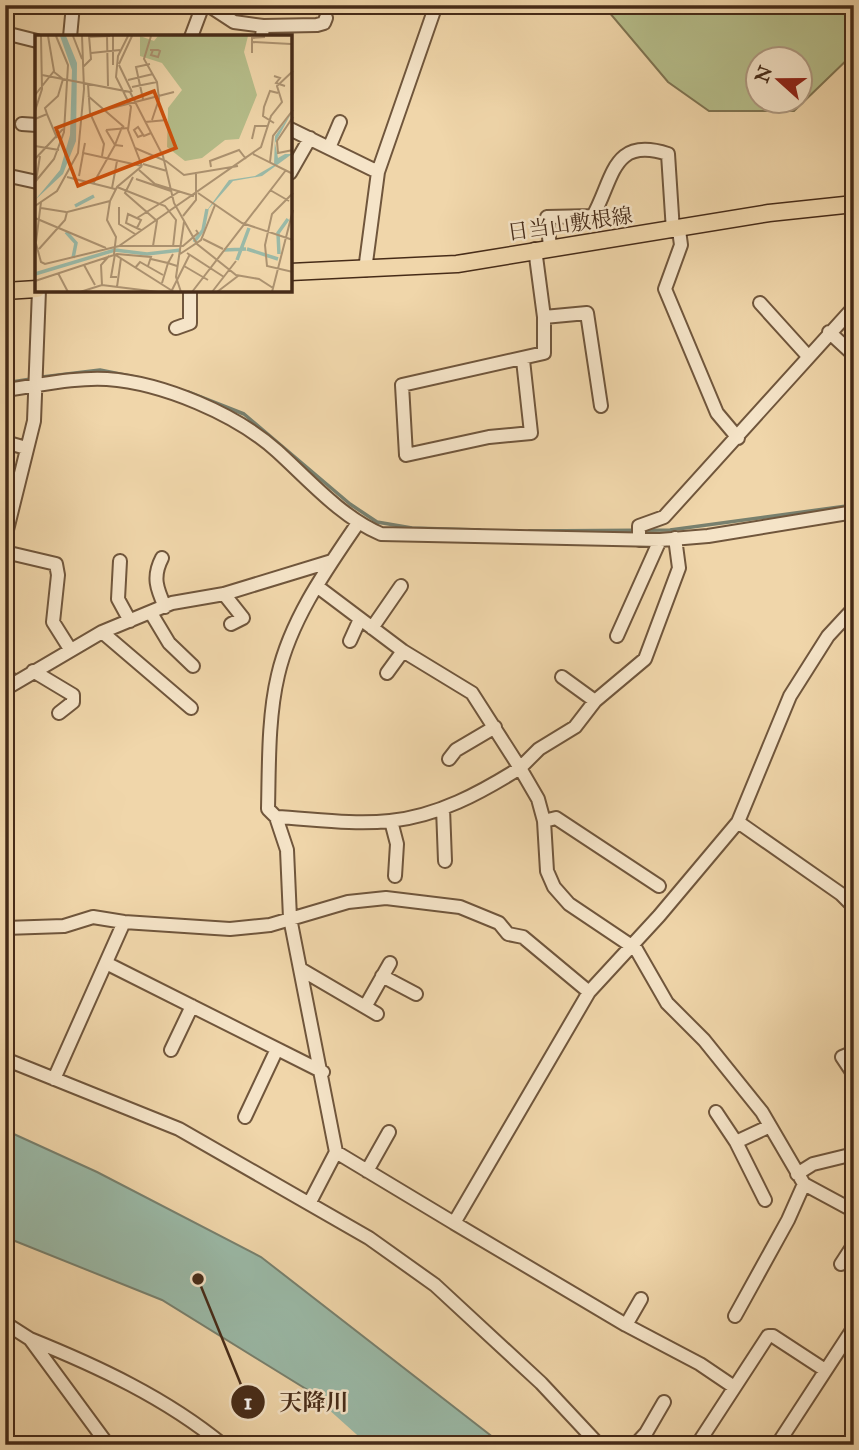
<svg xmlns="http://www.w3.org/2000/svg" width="859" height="1450" viewBox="0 0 859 1450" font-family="'IM FELL Great Primer','Noto Serif JP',serif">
	<rect width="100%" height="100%" fill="#f0d6aa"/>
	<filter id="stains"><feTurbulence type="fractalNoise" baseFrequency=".00286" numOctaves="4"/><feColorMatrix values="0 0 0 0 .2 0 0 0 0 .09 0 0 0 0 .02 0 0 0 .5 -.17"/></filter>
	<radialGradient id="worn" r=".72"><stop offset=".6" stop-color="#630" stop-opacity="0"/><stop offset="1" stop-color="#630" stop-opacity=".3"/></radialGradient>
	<path fill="#b6be8b" stroke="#7e7452" stroke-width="2" fill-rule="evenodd" d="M603,5h251v48l-60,58h-85l-41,-29zM758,60h42v42h-42z"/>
	<path fill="#9ab9a7" stroke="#78806e" stroke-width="2" d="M5,1130l92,42 164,85 242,188h-117l-20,-19 -204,-126 -157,-63z"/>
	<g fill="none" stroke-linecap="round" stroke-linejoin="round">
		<path stroke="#78806e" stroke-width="3.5" d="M42,377l58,-7 40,8
			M5,383l26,-4
			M188,392l56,22 106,90 27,18 35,6 68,2
			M529,531l141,-1 184,-25"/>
		<path stroke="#9ab9a7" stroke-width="21" d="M336,1402l48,43"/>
		<defs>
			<path id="minor" d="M208,5l26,17 29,4 -1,11
				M263,26l54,-1 7,-2 2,-5
				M5,33l32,8
				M70,37l3,-32
				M191,37l12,-32
				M22,124l15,1
				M290,129l88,43
				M329,148l11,-26
				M290,173l20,-35
				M5,175l32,7
				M679,230l2,15 -16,44 52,124 21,25
				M550,247l-3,-30 46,-1c21,-38 19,-80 75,-62l5,77
				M365,270l13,-98 58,-167
				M760,303l47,52
				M544,317l43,-4 14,93
				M176,328l14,-5v-33
				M829,332l25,23
				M523,360l8,73 -42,4 -83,18 -4,-70 142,-32v-36l-9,-68
				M5,390c32,-4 69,-13 102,-11 56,4 129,35 170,72 32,29 64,66 104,83l279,6 48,-4 146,-24
				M5,442l21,6
				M5,538l29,-117 5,-131
				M639,540v-14l25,-9 190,-210
				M5,552l51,12 2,11 -5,47 17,27
				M162,558c-10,19 -5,31 3,49
				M120,561l-2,38 12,22
				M318,587l85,64 69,42 48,75 19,-19 36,-22 20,-26 -33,-24
				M224,594l19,24 -12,6
				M151,613l18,30 24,23
				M372,628l29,-42
				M102,632l89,76
				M617,636l43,-96
				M350,641l10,-22
				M5,670l7,13
				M33,671l40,24v7l-14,11
				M387,673l16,-22
				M5,689l97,-57 70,-29 52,-9 108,-33
				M595,701l50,-42 34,-91 -4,-30
				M449,759l7,-9 39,-23
				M443,808l2,53
				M276,817c37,2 77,8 114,4 48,-5 90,-28 130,-53l18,31 6,22 3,50 7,16 15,17 67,45 31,54 37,37 58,72 42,72 50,27
				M391,821l6,23 -2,32
				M544,821l12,-3 103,68
				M738,822l103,72 13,13
				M5,928l59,-2 29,-9 31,5 106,7 40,-4 78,-23 38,-4 74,9 39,16 9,11 15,3 66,55
				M106,963l217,109
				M302,970l75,44
				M382,976l34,18
				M365,1007l25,-44
				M171,1050l21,-44
				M854,1052l-12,5 12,18
				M5,1059l174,70 190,109 66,47 106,98 58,62
				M54,1079l70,-157
				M716,1112l20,30 34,-16
				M245,1117l32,-68
				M736,1142l29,58
				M336,1152l118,71 135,-231 70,-76 79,-94 52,-126 38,-60 26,-28
				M367,1171l22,-39
				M797,1174l16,-10 41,-10
				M310,1202l26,-50 -46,-234 -3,-68 -11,-33 -8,-8c1,-43 0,-92 10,-134 13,-56 48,-105 80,-152
				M454,1223l172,102 74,39 34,23
				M841,1264l13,-20
				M735,1316l53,-96 16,-36
				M5,1323l25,16 78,106
				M626,1325l15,-26
				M30,1339c67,27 136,59 193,106
				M635,1445l11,-12 18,-31
				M697,1445l71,-109h5l52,34
				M777,1445l77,-118"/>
			<path id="major" d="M290,272l167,-8 312,-51 85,-9
				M5,291l32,-2"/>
		</defs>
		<use href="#minor" stroke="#70563c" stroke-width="16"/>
		<use href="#major" stroke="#462b18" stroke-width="19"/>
		<use href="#minor" stroke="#f5e4c8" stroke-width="12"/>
		<use href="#major" stroke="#f0d6aa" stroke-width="16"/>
	</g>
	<g text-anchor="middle" stroke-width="5" stroke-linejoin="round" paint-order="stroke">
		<g font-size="21" fill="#462b18" stroke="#f5e4c8">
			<text transform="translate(570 224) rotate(-8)" y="7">日当山敷根線</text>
		</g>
	</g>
	<g transform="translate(35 35)">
		<rect width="257" height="257" fill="#f0d6aa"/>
		<path d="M105,1l14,5 4,-5h90l-4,16 13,43 -18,44 -14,1 -23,18 -17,3 -18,-14 1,-39 14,-18 -20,-27 -22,-7z" fill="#b6be8b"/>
		<path d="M25,1h6l11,27 -1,78 -13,33 -28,26 25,-30 10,-35 2,-65zM257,77l-17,31 3,15 7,-4h7l-30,22 -29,5 -28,32 24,-33 26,-4 19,-11 1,-29z" fill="#9ab9a7"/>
		<path fill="none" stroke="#9ab9a7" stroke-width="3.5" d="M40,171l19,-10M31,197l10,11 -3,15M159,207l9,-12 4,-21M212,214l31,10M189,215l22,-1M244,219l-1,-21 10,-14M202,225l12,-32M0,239l80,-24 32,4 34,-4"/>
		<path fill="none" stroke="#ac9270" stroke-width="2" d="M38,1l9,23M72,1l1,50M93,1l-10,20 -2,21 15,30 -3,23 14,36M116,1l-7,23 13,23 2,17 -7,21M54,2l21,-1M218,7l38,2M115,15h8l2,1 -2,6 -7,-2 2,-5M56,18l29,-3M217,18v-15l13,-1M84,29l13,-28M78,30v-29M84,30l13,27M48,32l8,-8 -2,-23M7,40l88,17 33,64 11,47 23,41 39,31 23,4 14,9M239,41l6,2 -4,5 9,3M93,45l25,-6M53,49l2,29 14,31 -2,12M97,52l25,-5M0,60l19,-24 -6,-35M53,61l36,31M108,64l-7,-32 14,-3M73,74l66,-17M0,76l7,-22 -1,-53M12,79l-2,-6 13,-12 5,-17 -9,-7M258,82l-16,24 1,12 15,-3M0,84l12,-5 10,24M110,87l22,-2M239,88l-11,-7 1,-9 6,-16 8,2M87,92l-7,18 8,1M71,95l22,-2M108,100l-5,2 -4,-7 4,-3 6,9 7,-3M217,104l3,-13h12M50,108l-2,10 59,13M0,111l24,4M100,113l31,13 18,14 54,-9M218,119l40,20M0,124l28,-30M235,127l3,-26 20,-26M108,129l24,7M107,131l-25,21 -7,14 -3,19 9,17 -2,17 60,38M176,132l-1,-6 29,-11 7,9M104,135l16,14 39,12M44,141l4,-22M32,142l48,12M98,142l-8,16 32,28 -4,25M101,144l35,12M1,146l4,-25M0,147l19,-23 10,-27 4,-67 -12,-29M58,149l22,-39 -9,-15M82,152l48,19 11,14 -3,27M77,153l5,-27M235,155l19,11M163,158l44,30 51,17M258,158l-21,21 -7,31 2,21 26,6M0,171l22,-15 21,-38 6,-64 -2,-53M84,172v17l16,10M6,173l25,4M148,181l13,-16v-28M0,183l71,30M102,183l43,-27M102,193l4,-8 -13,-6 -2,9 15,7M168,204l20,10M0,205l6,22 4,2 74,-18h64l15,-13 -2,-3M1,207l5,-40M84,211l142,-99 10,-31 11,-14 -5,-16 16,-15M4,214l26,-29 2,-8 43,-11M152,218l37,24M80,219l-4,23h6M145,219l21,-14 14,-35M116,224l17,4 5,-9M49,230l11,20M149,231l24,14M100,233l5,-6 23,13M23,238l10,19M0,246l82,-27 34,3 -3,9M127,248l6,-20 9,3M67,250l-1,-20 8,-9M82,252l4,-29M137,255l18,-36M45,257l22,-7 56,7M146,257l-5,-15 8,-55M157,257l94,-122M177,257l24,-31M182,257l21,-16M237,257l21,-82"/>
		<path fill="#d0520e" fill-opacity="0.15" stroke="#d0520e" stroke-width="3.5" d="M119,56l22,57 -98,38 -22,-58z"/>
		<rect width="257" height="257" fill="none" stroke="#462b18" stroke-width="3.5"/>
	</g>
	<path fill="none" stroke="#462b18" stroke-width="2.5" d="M198 1279L248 1402"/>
	<g fill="#462b18" stroke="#f5e4c8" stroke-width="2.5">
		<circle cx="198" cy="1279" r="7"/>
		<circle cx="248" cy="1402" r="18"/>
	</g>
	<g font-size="21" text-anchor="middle" font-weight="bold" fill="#fff">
		<text x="248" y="1409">1</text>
	</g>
	<g font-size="23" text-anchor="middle" font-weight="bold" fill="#462b18" stroke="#f5e4c8" stroke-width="5" stroke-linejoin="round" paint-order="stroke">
		<text x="314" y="1410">天降川</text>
	</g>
	<rect width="859" height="1450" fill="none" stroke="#f0d6aa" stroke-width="28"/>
	<rect x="7" y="7" width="845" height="1436" fill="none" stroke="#462b18" stroke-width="3.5"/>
	<rect x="14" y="14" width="831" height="1422" fill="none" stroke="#462b18" stroke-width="2"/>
	<g transform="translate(779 80) rotate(291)"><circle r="33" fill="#f5e4c8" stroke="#af9a82" stroke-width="2"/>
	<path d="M0-5L12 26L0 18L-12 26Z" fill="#8f2418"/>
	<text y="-10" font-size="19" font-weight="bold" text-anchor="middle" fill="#462b18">N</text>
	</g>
	<rect width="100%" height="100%" filter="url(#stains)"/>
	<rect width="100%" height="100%" fill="url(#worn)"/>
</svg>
